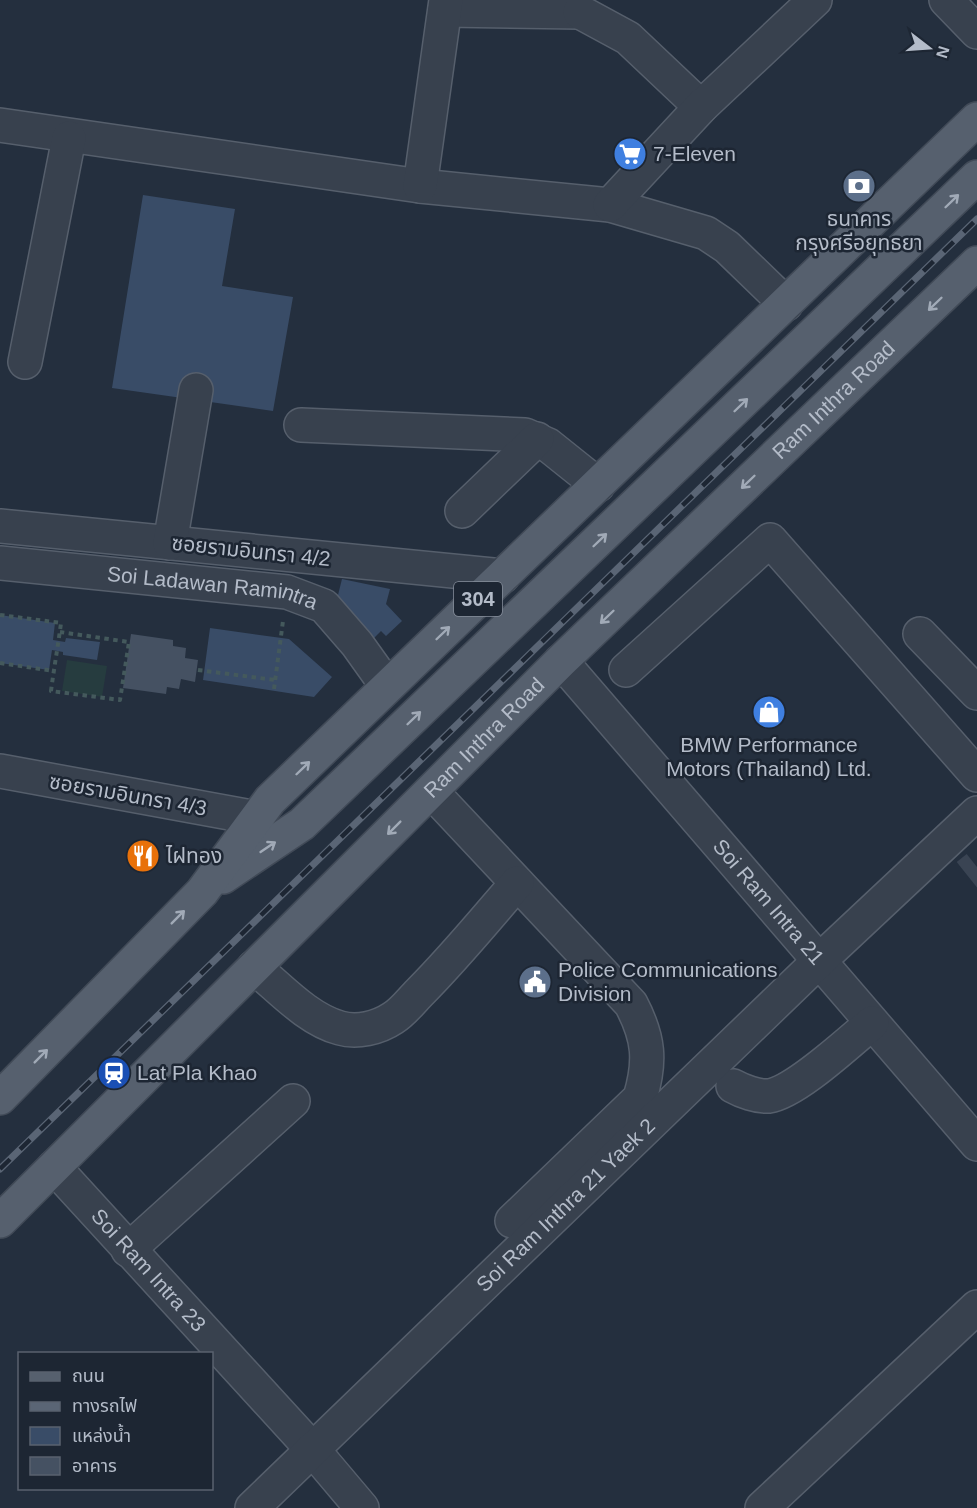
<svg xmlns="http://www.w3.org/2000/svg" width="977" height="1508" viewBox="0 0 977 1508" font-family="Arial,'Noto Sans Thai',sans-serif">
	<rect width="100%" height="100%" fill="#242f3e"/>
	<path fill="#263c3f" d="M67,660l40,6 -5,31 -40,-6z"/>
	<path fill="#394c67" d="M143,195l92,14 -13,77 71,11 -20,114 -161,-23z
		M342,579l48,10 -4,15 16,17 -16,15 -5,-5 -10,10 -34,-42z
		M0,615l55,8 -2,17 12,2 1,-4 34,4 -3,18 -34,-5v-3l-11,-2 -3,20 -49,-7z
		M210,628l79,11 43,38 -18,20 -111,-17z"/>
	<path fill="#455162" d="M131,634l42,6v6l13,2 -1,10 13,2 -3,22 -14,-3 -2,10 -12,-2 -1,7 -43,-6z"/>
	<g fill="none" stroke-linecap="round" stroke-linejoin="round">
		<path stroke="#3a4453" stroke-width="33" stroke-dasharray="33 16" stroke-linecap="butt" d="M967,875l10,-8"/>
		<defs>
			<g id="minor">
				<path d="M946,0l31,32"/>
				<path d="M445,10l135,2 -13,-12"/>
				<path d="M580,12l48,26 73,69"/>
				<path d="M0,125l420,61 190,19 96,28 21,14 59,57"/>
				<path d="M420,186l26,-186"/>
				<path d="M610,205l91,-98 114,-107"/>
				<path d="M25,362l44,-224"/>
				<path d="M301,425l224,10 23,10 50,40"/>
				<path d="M462,511l75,-72"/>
				<path d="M0,526l503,50"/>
				<path d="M170,543l26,-153"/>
				<path id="s1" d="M0,563l287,29 37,14 33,38 30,42"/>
				<path d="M920,634l57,59"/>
				<path id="s2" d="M561,661l416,483"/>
				<path d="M626,670l144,-130 207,235"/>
				<path d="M0,771l257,47"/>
				<path d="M431,791l200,213c18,34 20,57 9,94l-128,123"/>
				<path d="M254,967c26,21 53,52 86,61 17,5 38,0 53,-10 10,-6 18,-17 26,-25 35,-35 66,-73 98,-110"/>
				<path d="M733,1086c9,5 25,11 36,10 27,-4 81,-55 103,-73"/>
				<path id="s3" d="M54,1167l259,283 49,58"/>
				<path d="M128,1250l165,-149"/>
				<path id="s4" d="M252,1508l567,-547 158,-148"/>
				<path d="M762,1508l215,-201"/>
			</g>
			<g id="major">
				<path d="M223,877l79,-53 675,-647"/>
				<path d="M0,1098l202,-206 68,-92 707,-681"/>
				<path id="s5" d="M0,1221l561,-560 416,-398"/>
			</g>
		</defs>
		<use href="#minor" stroke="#565f6c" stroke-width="36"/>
		<use href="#major" stroke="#414a57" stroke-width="36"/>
		<path stroke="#44595c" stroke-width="4" stroke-dasharray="4.5 4.5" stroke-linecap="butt" d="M0,615l61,8c-3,23 -7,45 -10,68l69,9 9,-58 -69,-10
			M0,663l54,8
			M198,670l77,10
			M274,689l9,-68"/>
		<use href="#minor" stroke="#38414e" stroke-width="33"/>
		<use href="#major" stroke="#56606e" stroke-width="33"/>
		<defs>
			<path id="rail" d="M0,1169l977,-950"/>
		</defs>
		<use href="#rail" stroke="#5a6575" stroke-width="7"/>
		<use href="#rail" stroke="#1d2633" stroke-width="4.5" stroke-dasharray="14" stroke-linecap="butt"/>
	</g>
	<defs><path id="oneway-shaft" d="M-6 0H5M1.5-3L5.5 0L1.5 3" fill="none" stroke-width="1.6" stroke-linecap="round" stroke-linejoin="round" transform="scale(1.5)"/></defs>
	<g stroke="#a1aab7">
		<use href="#oneway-shaft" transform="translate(952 201) rotate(-44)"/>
		<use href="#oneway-shaft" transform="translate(935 304) rotate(136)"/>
		<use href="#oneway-shaft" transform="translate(741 405) rotate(-44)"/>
		<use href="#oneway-shaft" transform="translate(748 482) rotate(136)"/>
		<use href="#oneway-shaft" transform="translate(600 540) rotate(-44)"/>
		<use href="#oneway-shaft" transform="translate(607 617) rotate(136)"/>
		<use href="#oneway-shaft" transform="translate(443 633) rotate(-44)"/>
		<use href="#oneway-shaft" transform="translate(414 718) rotate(-44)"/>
		<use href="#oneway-shaft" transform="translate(303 768) rotate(-44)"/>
		<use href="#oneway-shaft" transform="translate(394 828) rotate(135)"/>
		<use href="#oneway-shaft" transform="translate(268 847) rotate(-34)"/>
		<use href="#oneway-shaft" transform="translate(178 917) rotate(-45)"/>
		<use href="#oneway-shaft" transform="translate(41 1056) rotate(-45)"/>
	</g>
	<defs>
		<symbol id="supermarket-disc" viewBox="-11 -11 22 22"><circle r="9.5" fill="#3f7fe0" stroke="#1d2633"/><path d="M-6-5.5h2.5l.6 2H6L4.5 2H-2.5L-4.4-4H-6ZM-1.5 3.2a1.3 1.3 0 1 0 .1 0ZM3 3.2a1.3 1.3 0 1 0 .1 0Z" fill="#fff"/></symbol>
		<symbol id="bank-disc" viewBox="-11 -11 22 22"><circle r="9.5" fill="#5c6f8a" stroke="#1d2633"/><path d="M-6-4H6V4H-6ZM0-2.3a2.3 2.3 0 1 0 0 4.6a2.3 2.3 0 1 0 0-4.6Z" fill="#fff"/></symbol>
		<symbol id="shop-disc" viewBox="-11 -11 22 22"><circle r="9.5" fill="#3f7fe0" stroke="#1d2633"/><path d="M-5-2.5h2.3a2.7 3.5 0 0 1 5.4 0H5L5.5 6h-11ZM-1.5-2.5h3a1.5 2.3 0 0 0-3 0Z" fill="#fff"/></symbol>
		<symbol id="restaurant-disc" viewBox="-11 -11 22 22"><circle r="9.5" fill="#e8710a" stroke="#1d2633"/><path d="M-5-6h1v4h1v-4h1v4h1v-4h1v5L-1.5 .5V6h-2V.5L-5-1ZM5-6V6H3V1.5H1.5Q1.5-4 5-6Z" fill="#fff"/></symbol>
		<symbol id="civic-disc" viewBox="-11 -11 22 22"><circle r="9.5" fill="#5c6f8a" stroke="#1d2633"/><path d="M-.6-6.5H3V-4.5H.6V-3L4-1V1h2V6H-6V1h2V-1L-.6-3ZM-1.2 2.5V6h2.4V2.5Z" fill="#fff"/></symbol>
		<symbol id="station-disc" viewBox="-11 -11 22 22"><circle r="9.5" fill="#1a4fb4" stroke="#1d2633"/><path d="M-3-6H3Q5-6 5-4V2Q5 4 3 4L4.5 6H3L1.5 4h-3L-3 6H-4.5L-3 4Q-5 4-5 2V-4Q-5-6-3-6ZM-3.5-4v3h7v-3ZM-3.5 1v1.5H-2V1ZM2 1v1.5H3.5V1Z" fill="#fff"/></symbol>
	</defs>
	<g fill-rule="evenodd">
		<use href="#supermarket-disc" x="611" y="135" width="38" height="38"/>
		<use href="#bank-disc" x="840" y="167" width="38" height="38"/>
		<use href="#shop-disc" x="750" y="693" width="38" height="38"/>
		<use href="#restaurant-disc" x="124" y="837" width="38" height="38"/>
		<use href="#civic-disc" x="516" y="963" width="38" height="38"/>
		<use href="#station-disc" x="95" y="1054" width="38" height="38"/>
	</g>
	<g text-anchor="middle" stroke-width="5" stroke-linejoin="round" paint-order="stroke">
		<rect fill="#1d2633" stroke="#878f9c" stroke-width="1.5" x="454" y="582" width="48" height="34" rx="4.5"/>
		<g font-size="20" font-weight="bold" fill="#b4bcc9">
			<text x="478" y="606">304</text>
		</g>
		<g font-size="21" fill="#b4bcc9" stroke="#1d2633" text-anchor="start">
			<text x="653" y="161">7-Eleven</text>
			<text x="859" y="226" text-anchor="middle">ธนาคาร<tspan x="859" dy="24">กรุงศรีอยุทธยา</tspan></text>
			<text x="769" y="752" text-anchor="middle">BMW Performance<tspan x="769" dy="24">Motors (Thailand) Ltd.</tspan></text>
			<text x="166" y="863">ไฝทอง</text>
			<text x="558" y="977">Police Communications<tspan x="558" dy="24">Division</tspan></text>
			<text x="137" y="1080">Lat Pla Khao</text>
		</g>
		<g font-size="21" fill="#b4bcc9" stroke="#1d2633">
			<text dy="7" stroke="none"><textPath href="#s5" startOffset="1170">Ram Inthra Road</textPath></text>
			<text transform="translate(251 551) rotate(6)" y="7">ซอยรามอินทรา 4/2</text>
			<text dy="7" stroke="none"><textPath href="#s1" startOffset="214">Soi Ladawan Ramintra</textPath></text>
			<text dy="7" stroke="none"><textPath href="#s5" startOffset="684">Ram Inthra Road</textPath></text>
			<text transform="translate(128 795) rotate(10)" y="7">ซอยรามอินทรา 4/3</text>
			<text dy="7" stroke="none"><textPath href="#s2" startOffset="318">Soi Ram Intra 21</textPath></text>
			<text dy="7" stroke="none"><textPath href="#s4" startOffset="436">Soi Ram Inthra 21 Yaek 2</textPath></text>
			<text dy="7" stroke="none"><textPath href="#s3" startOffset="140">Soi Ram Intra 23</textPath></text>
		</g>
	</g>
	<rect x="18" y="1352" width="195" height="138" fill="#1d2633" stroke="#59626f" stroke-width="1.5"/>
	<rect x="30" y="1372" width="30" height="9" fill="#56606e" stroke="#59626f" stroke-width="1.5"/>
	<text x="72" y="1382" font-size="18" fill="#b4bcc9">ถนน</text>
	<rect x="30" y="1402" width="30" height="9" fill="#5a6575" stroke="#59626f" stroke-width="1.5"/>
	<text x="72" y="1412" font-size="18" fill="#b4bcc9">ทางรถไฟ</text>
	<rect x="30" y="1427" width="30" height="18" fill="#394c67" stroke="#59626f" stroke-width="1.5"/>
	<text x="72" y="1442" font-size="18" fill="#b4bcc9">แหล่งน้ำ</text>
	<rect x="30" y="1457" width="30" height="18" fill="#455162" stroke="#59626f" stroke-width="1.5"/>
	<text x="72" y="1472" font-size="18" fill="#b4bcc9">อาคาร</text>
	<g transform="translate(929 48) rotate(107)" stroke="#1d2633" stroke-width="4.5" paint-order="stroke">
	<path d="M0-4.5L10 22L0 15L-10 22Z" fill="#b4bcc9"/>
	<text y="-9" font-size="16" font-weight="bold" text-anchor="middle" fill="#b4bcc9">N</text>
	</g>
</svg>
